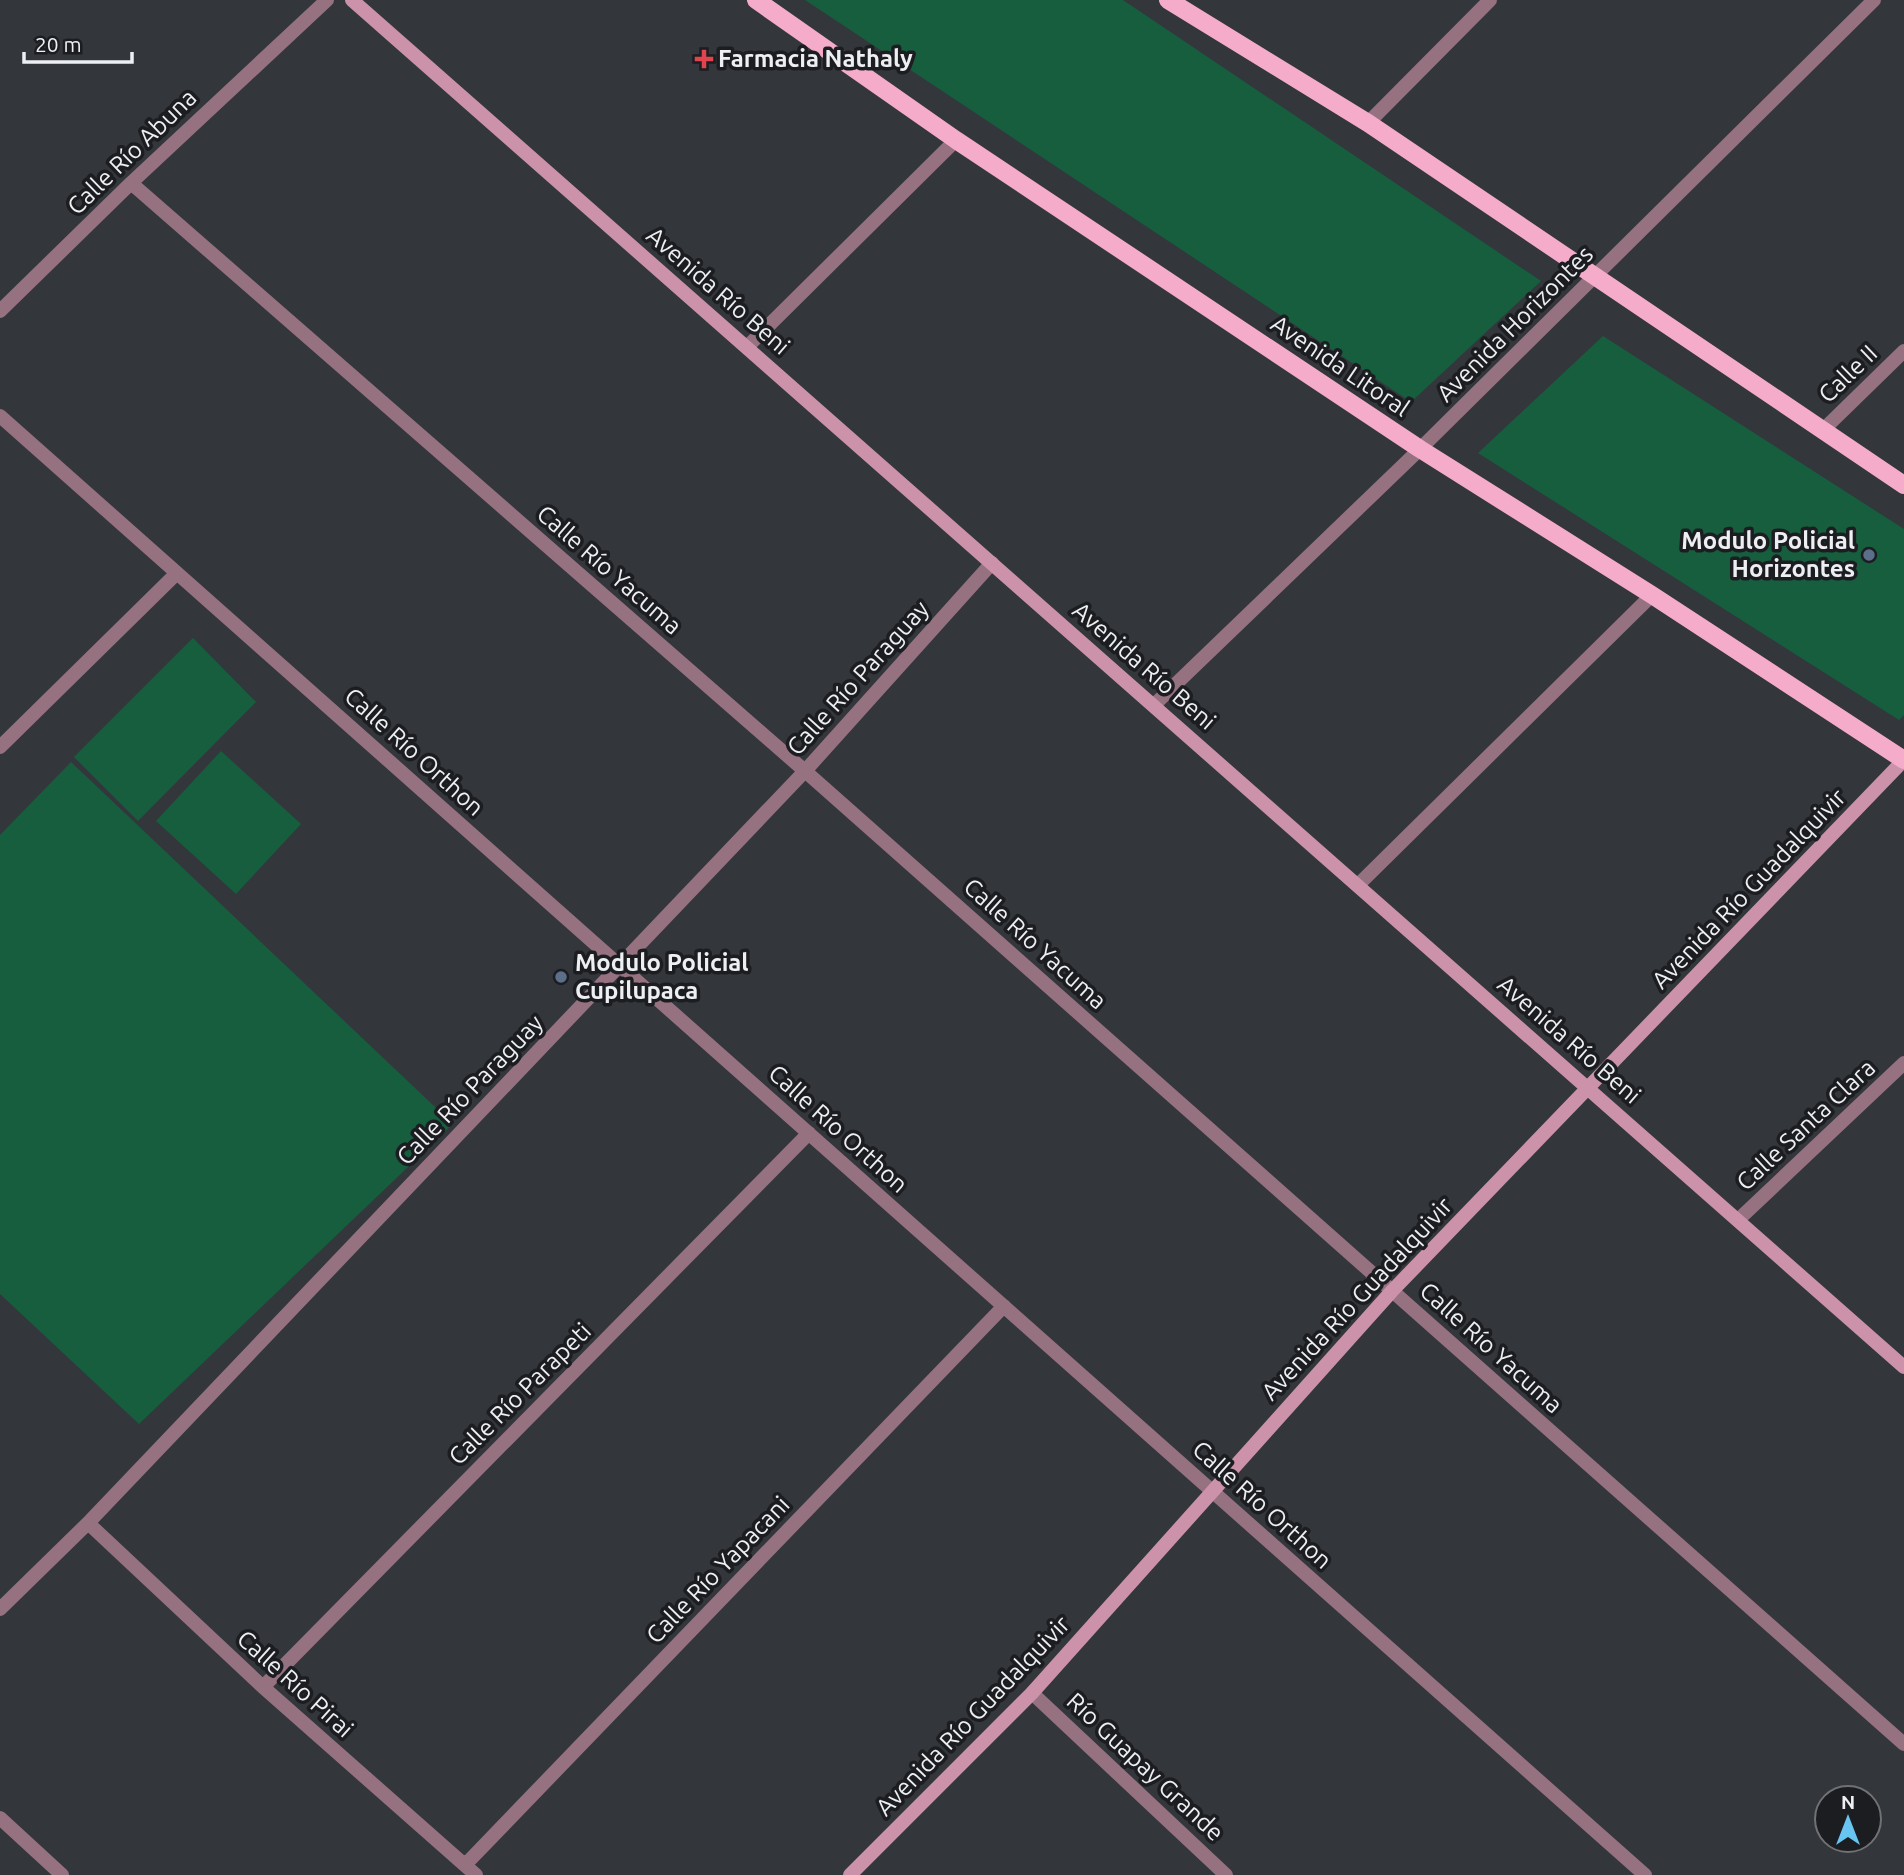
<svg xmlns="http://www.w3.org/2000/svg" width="1904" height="1875" viewBox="0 0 1904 1875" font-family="Ubuntu,sans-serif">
	<rect width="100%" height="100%" fill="#33363b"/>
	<path fill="#175e3e" d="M805,0h318l418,281 -130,121z
		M1603,336l301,193v186l-5,5 -421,-267z
		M193,638l63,64 -118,119 -64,-64z
		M221,751l80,73 -65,70 -80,-73z
		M71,762l382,362 -314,300 -139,-130v-459z"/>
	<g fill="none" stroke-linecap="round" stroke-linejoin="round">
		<path stroke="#967180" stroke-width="14" d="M1368,123l122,-123
			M131,183l674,588 1099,973
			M0,311l131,-128 196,-183
			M747,347l209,-207
			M0,416l1645,1459
			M1823,430l81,-79
			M1154,705l266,-256 454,-449
			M0,747l177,-174
			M1358,885l294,-290
			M1738,1220l166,-157
			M88,1523l175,164 213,188
			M0,1609l88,-86 717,-752 187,-208
			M263,1687l546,-554
			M1032,1693l194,182
			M0,1818l62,57
			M465,1865l539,-559"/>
		<path stroke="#cb92aa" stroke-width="14" d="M352,0l1552,1367
			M850,1875l182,-182 360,-402 512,-531"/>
		<path stroke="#f5abca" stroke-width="18" d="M756,0l200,140 464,309 232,146 252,165
			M1168,0l200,123 536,362"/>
	</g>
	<path fill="#e0444e" stroke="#1c1d20" stroke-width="2.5" d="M700.5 48.5h7v7h7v7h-7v7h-7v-7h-7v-7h7z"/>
	<g fill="#5c6f8a" stroke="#1c1d20" stroke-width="2.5">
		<circle cx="1869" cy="555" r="7"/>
		<circle cx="561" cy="977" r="7"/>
	</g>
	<g text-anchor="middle" stroke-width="7" stroke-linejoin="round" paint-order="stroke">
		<g font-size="24" font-weight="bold" fill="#edeff3" stroke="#1c1d20" text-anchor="start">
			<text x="718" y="67">Farmacia Nathaly</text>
			<text x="1855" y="549" text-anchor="end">Modulo Policial<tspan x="1855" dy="28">Horizontes</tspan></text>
			<text x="575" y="971">Modulo Policial<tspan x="575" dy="28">Cupilupaca</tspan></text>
		</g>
		<g font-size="24" fill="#edeff3" stroke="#1c1d20">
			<text transform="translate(132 152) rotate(-44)" y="8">Calle Río Abuna</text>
			<text transform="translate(718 291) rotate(41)" y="8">Avenida Río Beni</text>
			<text transform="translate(1515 324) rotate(-45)" y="8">Avenida Horizontes</text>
			<text transform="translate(1340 366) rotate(34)" y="8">Avenida Litoral</text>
			<text transform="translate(1848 374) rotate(-44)" y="8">Calle II</text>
			<text transform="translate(609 570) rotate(41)" y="8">Calle Río Yacuma</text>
			<text transform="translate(1144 666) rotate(41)" y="8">Avenida Río Beni</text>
			<text transform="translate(858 678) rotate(-48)" y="8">Calle Río Paraguay</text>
			<text transform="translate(414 752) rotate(42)" y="8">Calle Río Orthon</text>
			<text transform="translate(1749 889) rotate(-46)" y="8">Avenida Río Guadalquivir</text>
			<text transform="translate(1035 944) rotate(42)" y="8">Calle Río Yacuma</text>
			<text transform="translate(1569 1040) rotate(41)" y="8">Avenida Río Beni</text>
			<text transform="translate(470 1090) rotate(-46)" y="8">Calle Río Paraguay</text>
			<text transform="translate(1806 1125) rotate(-43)" y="8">Calle Santa Clara</text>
			<text transform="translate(838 1129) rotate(42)" y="8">Calle Río Orthon</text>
			<text transform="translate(1357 1299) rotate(-47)" y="8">Avenida Río Guadalquivir</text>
			<text transform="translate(1491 1348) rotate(42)" y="8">Calle Río Yacuma</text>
			<text transform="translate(520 1394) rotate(-45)" y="8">Calle Río Parapeti</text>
			<text transform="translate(1262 1505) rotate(42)" y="8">Calle Río Orthon</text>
			<text transform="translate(718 1570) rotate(-46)" y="8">Calle Río Yapacani</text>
			<text transform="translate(295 1684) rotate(42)" y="8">Calle Río Pirai</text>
			<text transform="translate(973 1716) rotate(-46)" y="8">Avenida Río Guadalquivir</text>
			<text transform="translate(1145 1767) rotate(43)" y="8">Río Guapay Grande</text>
		</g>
	</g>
	<g transform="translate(1848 1819)"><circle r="33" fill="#1c1d20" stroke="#707174" stroke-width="2"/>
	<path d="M0-5L12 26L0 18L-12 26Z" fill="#68c4f0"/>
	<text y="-10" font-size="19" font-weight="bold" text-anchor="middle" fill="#edeff3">N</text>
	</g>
	<path d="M24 52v10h108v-10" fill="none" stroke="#edeff3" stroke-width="3.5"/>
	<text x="35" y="52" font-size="21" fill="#edeff3" stroke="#1c1d20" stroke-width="5" paint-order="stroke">20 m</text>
</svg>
